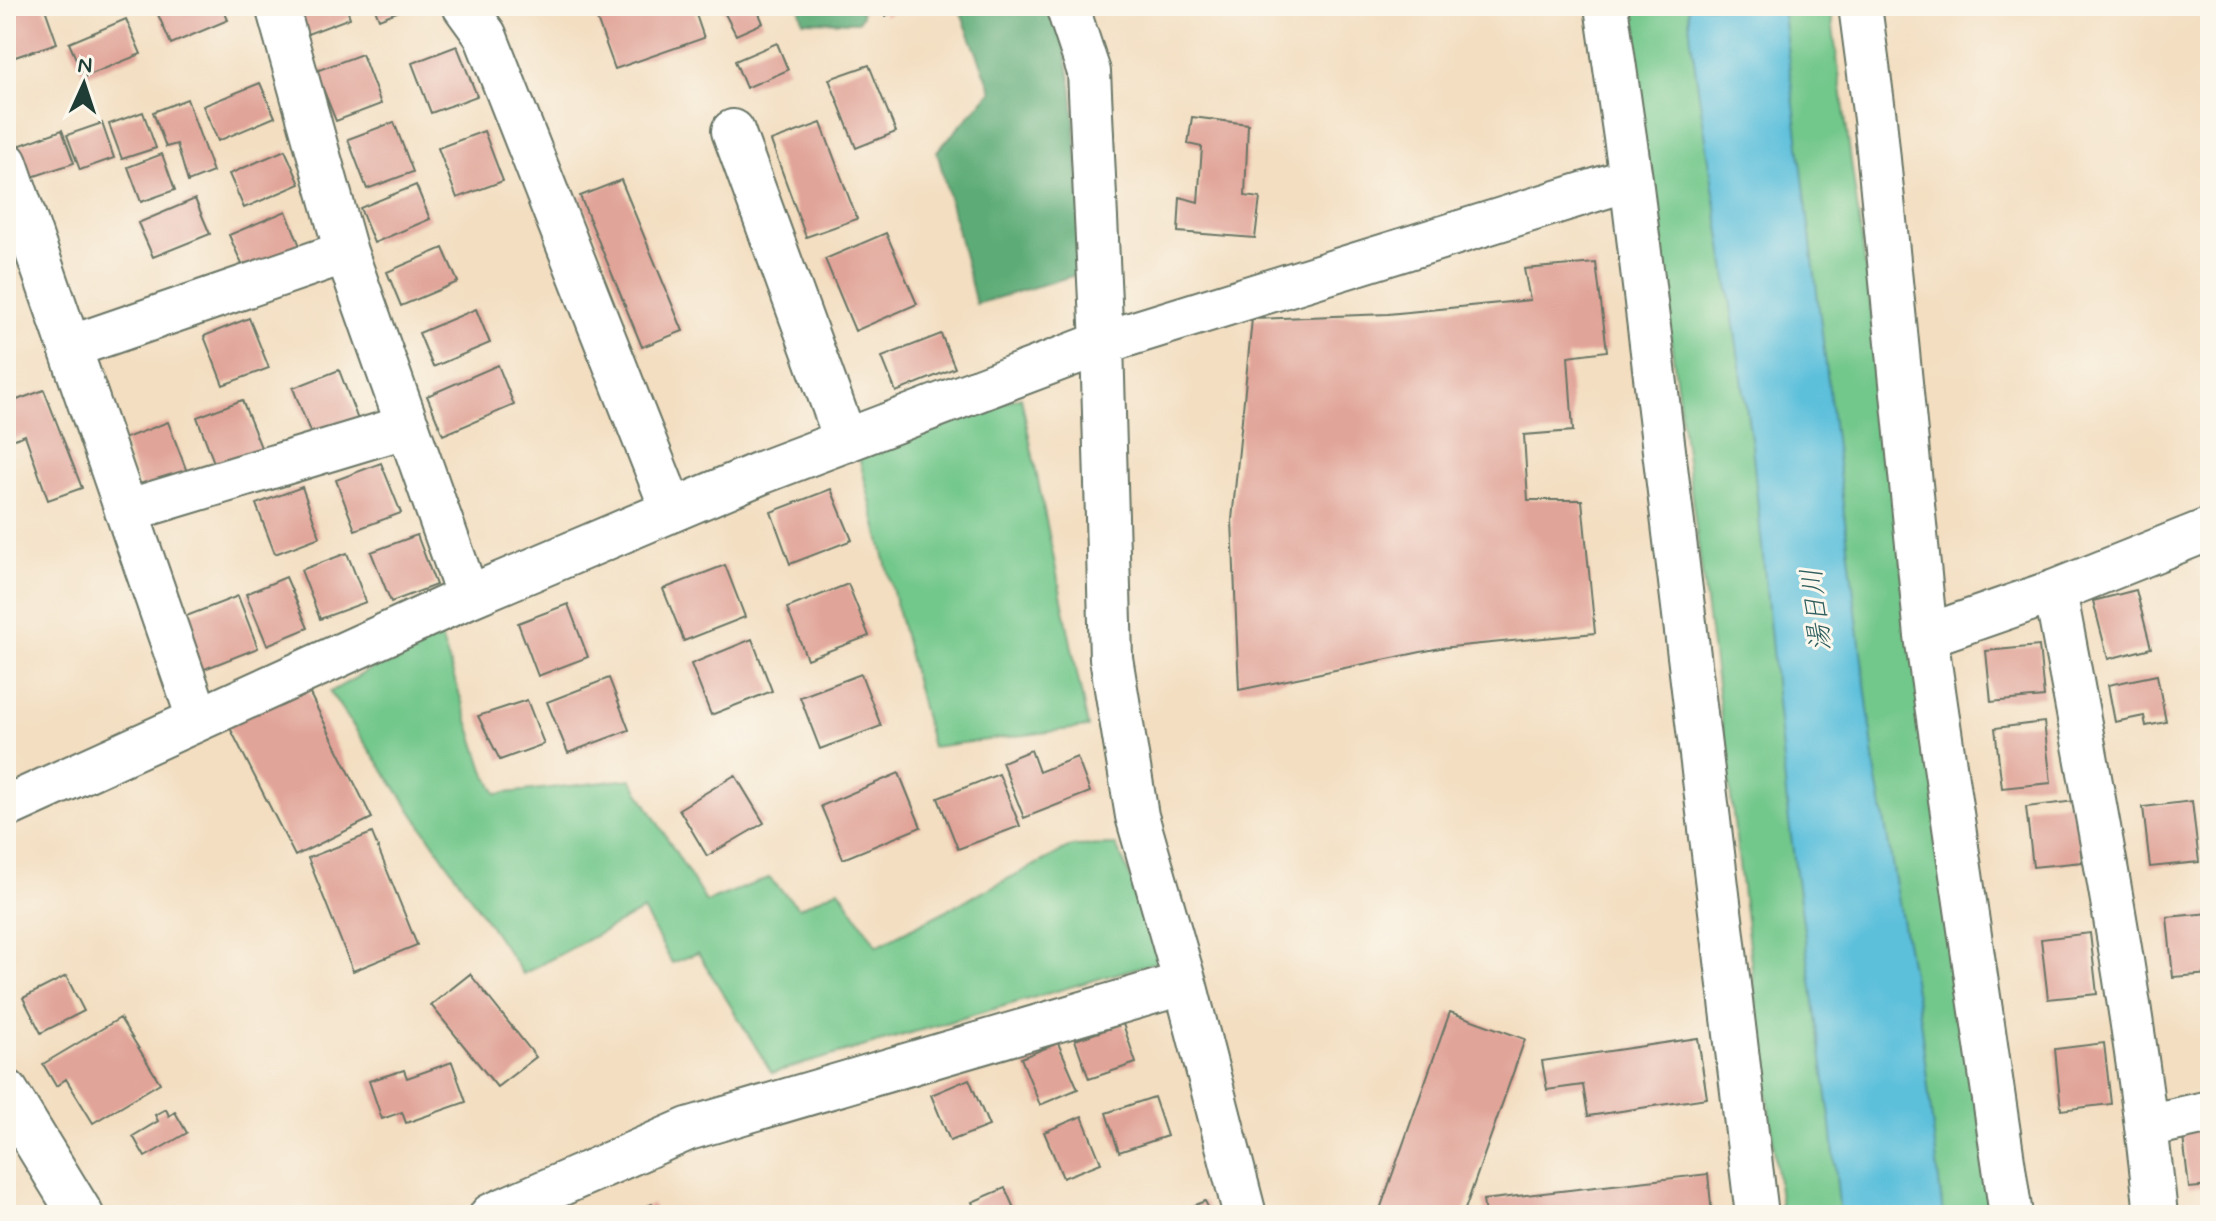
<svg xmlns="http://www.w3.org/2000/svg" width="2216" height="1221" viewBox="0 0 2216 1221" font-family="Mynerve,'Klee One',sans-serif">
	<rect width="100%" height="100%" fill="#fbf7ec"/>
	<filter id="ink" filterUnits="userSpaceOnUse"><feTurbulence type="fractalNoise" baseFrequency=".0125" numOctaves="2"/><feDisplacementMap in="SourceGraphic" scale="16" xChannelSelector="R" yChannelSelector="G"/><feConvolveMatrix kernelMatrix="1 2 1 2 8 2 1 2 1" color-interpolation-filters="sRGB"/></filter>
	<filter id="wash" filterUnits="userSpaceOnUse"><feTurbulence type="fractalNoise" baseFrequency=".006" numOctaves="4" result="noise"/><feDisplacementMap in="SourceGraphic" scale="32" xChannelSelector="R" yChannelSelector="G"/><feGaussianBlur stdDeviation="1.8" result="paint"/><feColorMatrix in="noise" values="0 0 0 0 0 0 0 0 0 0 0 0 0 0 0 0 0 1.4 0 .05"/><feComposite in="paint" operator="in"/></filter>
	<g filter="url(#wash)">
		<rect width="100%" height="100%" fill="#f3dec1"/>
		<path fill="#72c78b" stroke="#488260" stroke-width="2" d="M1626,6h204l90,664 83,545h-221l-64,-523z
			M1021,397l67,330 -156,20 -75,-298z
			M439,631l45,139 13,24 134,-15 75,123 63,-24 30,30 40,-19 38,57 195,-100 44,-1 51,114 -395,114 -74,-120 -26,10 -29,-53 -120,64 -193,-282z"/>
		<path fill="#5dac77" stroke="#3e7456" stroke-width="2" d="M799,6h61l2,9 -4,7 -55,-1z
			M958,6h99l15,83 14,183 -110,32 -39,-153 55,-60z"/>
		<path fill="#5dc0db" stroke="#3e7e88" stroke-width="2" d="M1688,6h94l94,768 44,245 23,196h-103l-9,-90 -43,-310 -36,-370 -61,-404z"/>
		<g id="blocks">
			<path fill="#e1a499" d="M6,6h38l13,37 -51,17z
				M165,6h57l6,14 -57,24 -15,-34z
				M294,6h52l4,12 -45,17z
				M374,6h38l-33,13z
				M601,6h92l11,32 -89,31 -22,-61z
				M721,6h35l7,17 -27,12z
				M881,6h27l-23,10z
				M1277,6h46v2l-45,6z
				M126,19l15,35 -57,23 -15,-34z
				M777,43l11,27 -42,18 -11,-27z
				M457,46l20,50 -46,17 -19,-50z
				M362,54l19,50 -45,17 -20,-50z
				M869,65l27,67 -40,16 -27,-69z
				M260,83l15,34 -57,24 -15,-35z
				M187,99l26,73 -25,10 -11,-38 -11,3 -13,-35z
				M143,112l13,36 -34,11 -13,-35z
				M1192,117l56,7 -3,72 15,2 -5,40 -77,-6 2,-35 18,5 4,-55 -14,-3z
				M394,122l19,50 -46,17 -19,-50z
				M102,123l12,35 -34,12 -13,-35z
				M821,123l36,96 -51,18 -35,-96z
				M62,130l12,33 -45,15 -11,-32z
				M484,131l19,50 -46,17 -19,-50z
				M285,150l15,34 -56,24 -15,-34z
				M162,154l13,36 -34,12 -13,-35z
				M621,180l62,151 -41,16 -62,-151z
				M416,185l14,34 -56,24 -14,-35z
				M195,199l15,35 -57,23 -15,-34z
				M286,211l14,35 -56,23 -15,-34z
				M886,233l31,71 -62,27 -30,-72z
				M443,248l15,34 -57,24 -14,-34z
				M1596,263l11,88 -39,5 5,75 -49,4 4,65h54l13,133 -155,15 -201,42 -7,-170 20,-201 136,-5 142,-14 -6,-31z
				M476,309l14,34 -57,24 -14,-34z
				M249,318l20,50 -46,17 -19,-49z
				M941,334l14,34 -59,24 -14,-35z
				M498,365l16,40 -71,30 -16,-39z
				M339,370l19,50 -46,17 -19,-49z
				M44,390l38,98 -34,12 -23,-65 -19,7v-38z
				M242,400l20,50 -46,18 -19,-51z
				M168,422l19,50 -46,17 -18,-50z
				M381,463l20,50 -46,17 -19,-50z
				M302,487l18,50 -45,17 -19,-50z
				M831,489l21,51 -62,24 -19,-52z
				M417,535l19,50 -45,17 -20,-50z
				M347,553l19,49 -46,17 -19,-49z
				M725,565l20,52 -61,24 -21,-52z
				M286,577l22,51 -41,17 -21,-51z
				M848,584l21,52 -62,23 -20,-51z
				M2136,590l15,58 -43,11 -15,-58z
				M238,596l20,52 -61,24 -21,-52z
				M568,604l20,53 -50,19 -20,-53z
				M752,639l20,52 -61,24 -20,-51z
				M2039,646l5,51 -53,5 -5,-51z
				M861,674l20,52 -61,23 -20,-52z
				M2157,675l9,47 -20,4 -2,-10 -29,6 -7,-37z
				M609,678l20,52 -61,23 -21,-51z
				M306,686l66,132 -77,38 -67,-132z
				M527,700l17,44 -44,16 -22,-44z
				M2044,722l7,61 -49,5 -7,-60z
				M1031,750l8,22 38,-15 13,35 -66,26 -22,-56z
				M899,773l22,54 -78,32 -22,-53z
				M999,774l21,52 -62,23 -20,-51z
				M735,775l29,48 -57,33 -28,-47z
				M2075,801l7,61 -49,5 -7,-60z
				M2192,801l7,61 -49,5 -7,-60z
				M372,833l45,112 -64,26 -45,-113z
				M2210,913v61l-37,3 -6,-60z
				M2090,933l7,61 -49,5 -7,-60z
				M470,974l66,83 -39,30 -66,-82z
				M66,976l18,35 -43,22 -18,-35z
				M1450,1012l75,27 -62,176h-85z
				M120,1018l40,65 -67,40 -27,-44 -10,7 -13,-22z
				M1123,1024l13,39 -47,16 -14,-39z
				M1698,1038l9,60 -119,18 -5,-31 -36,5 -5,-29z
				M1058,1043l20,46 -38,16 -19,-47z
				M2104,1043l7,61 -50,6 -6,-61z
				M452,1062l14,40 -60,21 -4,-11 -20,7 -13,-38 35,-11 3,8z
				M969,1079l20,47 -39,15 -19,-46z
				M1154,1097l13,39 -48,16 -13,-39z
				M166,1109l3,7 6,-4 12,21 -42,24 -12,-21 25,-15 -3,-6z
				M1082,1116l19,47 -38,15 -19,-46z
				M2210,1124v62l-21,2 -7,-60z
				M1708,1174l4,41h-227l-2,-15z
				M1005,1188l12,27h-40l-5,-13z
				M1205,1201l7,14h-40z
				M652,1204l6,11h-32z"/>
		</g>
	</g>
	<g filter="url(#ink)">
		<use href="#blocks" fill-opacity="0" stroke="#697565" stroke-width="2"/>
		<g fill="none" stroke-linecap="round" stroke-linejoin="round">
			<defs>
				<path id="minor" d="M277,6l69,246 122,345
					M464,6l21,29 187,475
					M1067,6l22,66 13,271 9,315 26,158 48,167 60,232
					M1606,6l25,173 126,1036
					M1860,6l15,113 51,517 85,579
					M733,131l113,310
					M6,163l192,555
					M70,347l276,-95
					M126,511l282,-85
					M2055,591c39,207 80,414 101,624
					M1926,636l129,-45 155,-62
					M6,807l462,-210 295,-125 339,-129 529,-164
					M2147,1126l63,-14
					M491,1215l197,-86 497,-146"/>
				<path id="major" d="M6,1092l75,123"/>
			</defs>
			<use href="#minor" stroke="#697565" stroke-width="46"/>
			<use href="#major" stroke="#697565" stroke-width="48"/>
			<use href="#minor" stroke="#fff" stroke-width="42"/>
			<use href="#major" stroke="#fff" stroke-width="44"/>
		</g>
	</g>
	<g text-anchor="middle" stroke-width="6" stroke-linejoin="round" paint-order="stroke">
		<g font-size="28" font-style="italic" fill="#2e5e5e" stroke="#fbf7ec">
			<text transform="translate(1815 610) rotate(-97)" y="10">湯日川</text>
		</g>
	</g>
	<rect width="2216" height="1221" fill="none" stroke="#fbf7ec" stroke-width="32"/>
	<g transform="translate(84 84) rotate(3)" stroke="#fbf7ec" stroke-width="6" paint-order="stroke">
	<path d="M0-6L14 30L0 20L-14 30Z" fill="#1f3d34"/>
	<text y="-12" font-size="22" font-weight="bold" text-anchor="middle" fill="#1f3d34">N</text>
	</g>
</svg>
